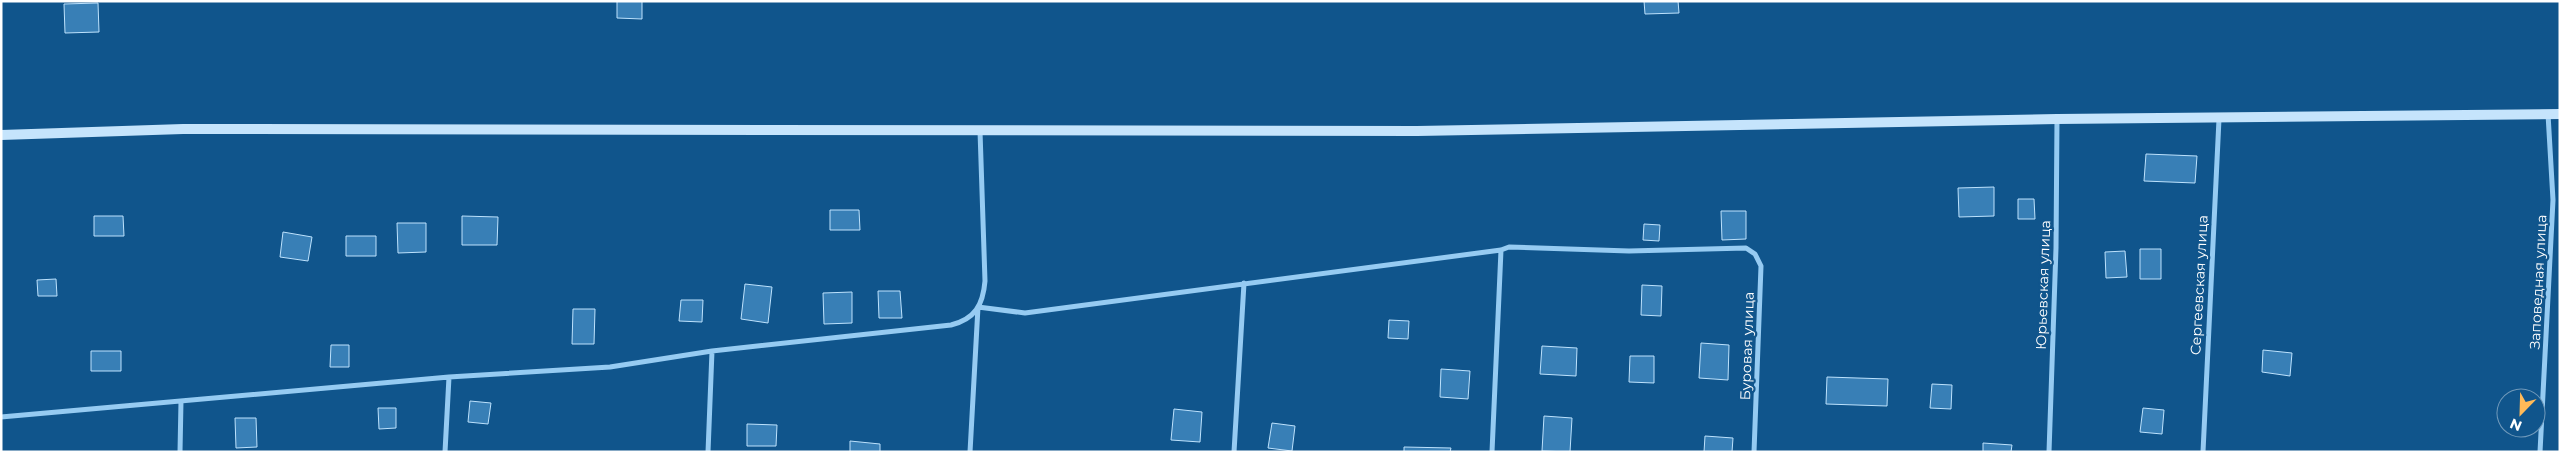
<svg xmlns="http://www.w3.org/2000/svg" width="2561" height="453" viewBox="0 0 2561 453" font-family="Montserrat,sans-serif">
	<rect width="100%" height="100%" fill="#10558c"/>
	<path fill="#387fb6" stroke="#bde2fd" d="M617,1h25v18l-25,-1z
		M1644,1h34l1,12 -34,1z
		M98,3l1,29 -34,1 -1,-29z
		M2146,154l51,2 -2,27 -51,-2z
		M1994,187v29l-35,1 -1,-29z
		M2018,199h16l1,20h-17z
		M830,210h29l1,20h-30z
		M1721,211h25v28l-24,1z
		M94,216h29l1,20h-30z
		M462,216l36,1 -1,28h-35z
		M397,223h29v29l-28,1z
		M1644,224l16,1 -1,16 -16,-1z
		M283,232l29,5 -4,24 -28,-4z
		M346,236h30v20h-30z
		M2140,249h21v30h-21z
		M2125,251l2,26 -21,1 -1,-26z
		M56,279l1,17h-19l-1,-16z
		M745,284l27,3 -4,36 -27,-4z
		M1642,285l20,1 -1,30 -20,-1z
		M878,291h22l2,27h-23z
		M852,292v31l-28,1 -1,-31z
		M681,300h22l-1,22 -23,-1z
		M573,309h22l-1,35h-22z
		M1389,320l20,1 -1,18 -20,-1z
		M1701,343l28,2 -1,35 -29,-2z
		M331,345h18v22h-19z
		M1542,346l35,2 -1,28 -36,-2z
		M2263,350l29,3 -2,23 -28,-4z
		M91,351h30v20h-30z
		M1630,356h24v27l-25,-1z
		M1441,369l29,2 -2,28 -28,-2z
		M1827,377l61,2 -1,27 -61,-2z
		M1932,384l20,1 -1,24 -21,-1z
		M470,401l21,2 -3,21 -20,-2z
		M378,408h18v20l-17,1z
		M2143,408l21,2 -2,24 -22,-2z
		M1174,409l28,3 -2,30 -29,-2z
		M1544,416l28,2 -2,34 -28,-1z
		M235,418h21l1,29 -21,1z
		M1272,423l23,3 -3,25 -24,-3z
		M747,424l30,1 -1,21h-29z
		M1705,436l28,2 -1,14h-28z
		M850,441l30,3v8h-30z
		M1983,443l29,2 -1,7h-28z
		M1404,447l47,1 -1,4h-46z"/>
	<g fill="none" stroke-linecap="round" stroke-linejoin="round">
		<path stroke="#96cbf2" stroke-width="5" d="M1,417l448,-40 161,-10 102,-16 239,-26c24,-6 32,-20 34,-44l-5,-150
			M180,452l1,-51
			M445,452l4,-75
			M708,452l4,-101
			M970,452l8,-145 47,6 476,-63 8,-3 120,4 117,-3 9,6 6,12 -7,186
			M1234,452l10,-169
			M1492,452l9,-202
			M2049,452l7,-204 1,-129
			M2203,452l16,-333
			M2540,452l13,-252 -5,-86"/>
		<path stroke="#c5e4fc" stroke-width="10" d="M1,135l182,-6 1234,2 640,-12 503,-5"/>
	</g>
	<g text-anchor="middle" stroke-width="4.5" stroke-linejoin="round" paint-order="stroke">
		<g font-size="14" fill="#fff" stroke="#10558c">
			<text transform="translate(2538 282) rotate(-87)" y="5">Заповедная улица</text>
			<text transform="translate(2043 285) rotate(-88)" y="5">Юрьевская улица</text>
			<text transform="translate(2199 285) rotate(-87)" y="5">Сергеевская улица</text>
			<text transform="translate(1747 346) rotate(-88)" y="5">Буровая улица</text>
		</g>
	</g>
	<rect width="2561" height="453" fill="none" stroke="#ffffff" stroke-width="5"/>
	<g transform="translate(2521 413) rotate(203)"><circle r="24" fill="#10558c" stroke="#7099ba"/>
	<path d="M0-4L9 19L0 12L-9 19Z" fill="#ffba58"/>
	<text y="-8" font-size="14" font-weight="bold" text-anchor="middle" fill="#ffffff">N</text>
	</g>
</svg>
